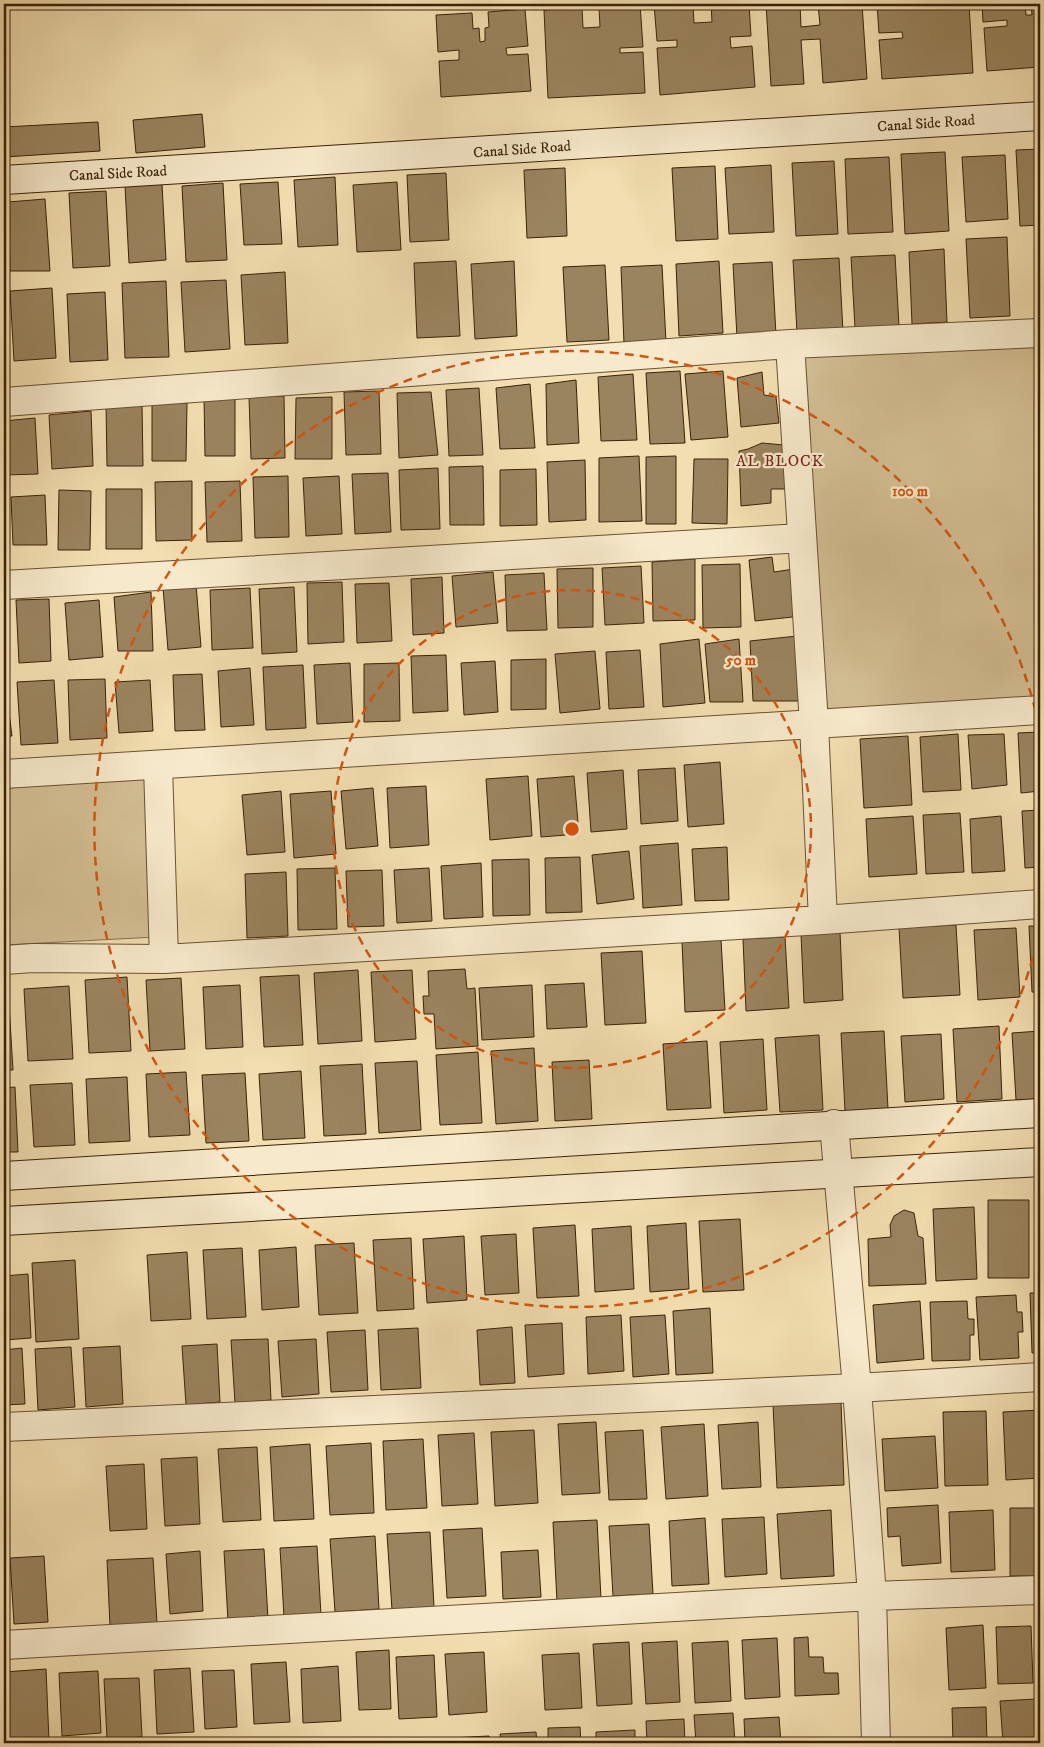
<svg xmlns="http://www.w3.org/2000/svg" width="1044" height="1747" viewBox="0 0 1044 1747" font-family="'IM FELL DW Pica',serif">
	<rect width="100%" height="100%" fill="#f2deb0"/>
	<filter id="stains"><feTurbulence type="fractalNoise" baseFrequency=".004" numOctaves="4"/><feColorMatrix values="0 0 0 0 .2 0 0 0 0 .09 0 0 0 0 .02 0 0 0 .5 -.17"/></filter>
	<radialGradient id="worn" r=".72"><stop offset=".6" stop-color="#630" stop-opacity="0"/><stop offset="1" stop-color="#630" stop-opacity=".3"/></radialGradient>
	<path fill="#d3be93" stroke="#86704e" d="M1040,347v355l-217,10 -21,-355z
		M150,777l6,160 -152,8v-160z"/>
	<path fill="#9a845f" stroke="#3a2208" d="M640,4l3,43 -23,1v5l23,-1 2,41 -97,5 -4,-88 38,-2 1,20 17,-1 -1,-20z
		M654,4h39l1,19 18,-1 -1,-18h38l2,32 -21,1 1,11 21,-2 3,41 -95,8 -3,-47 20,-1v-7l-20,1z
		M766,4h34l1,23 19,-2 -2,-21h44l5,75 -44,4 -3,-44 -19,1 3,44 -33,2z
		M877,4h37v3l18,-1v-2h37l4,69 -91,6 -3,-39 24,-2 -1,-6 -23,1z
		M982,4h43l1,11h6l-1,-11h9v63l-53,4 -3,-43 23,-2v-6l-24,2z
		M525,9l3,37 -22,2 1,7 21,-1 3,37 -90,6 -2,-36 20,-1v-10l-21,2 -2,-37 36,-2 1,16 6,-1 1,14 5,-1v-13l4,-1 -1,-15z
		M202,114l3,33 -69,6 -3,-33z
		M98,122l2,29 -96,6v-30z
		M1040,149v76l-20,1 -4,-76z
		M945,152l4,79 -44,3 -4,-80z
		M1005,155l3,64 -42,3 -4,-65z
		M889,157l4,75 -45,2 -3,-75z
		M834,161l4,73 -42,2 -4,-73z
		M771,165l3,67 -45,2 -4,-66z
		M715,166l3,73 -42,2 -4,-73z
		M565,168l2,68 -40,2 -3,-68z
		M446,173l3,67 -39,2 -3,-67z
		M335,177l3,68 -40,2 -4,-67z
		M278,182l4,62 -38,1 -4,-61z
		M397,182l4,68 -44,2 -4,-67z
		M223,183l4,77 -41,2 -4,-76z
		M162,184l4,76 -37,3 -4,-77z
		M106,191l4,75 -37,2 -4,-75z
		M45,199l5,72h-40l-2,-69z
		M1007,237l3,79 -40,2 -4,-79z
		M944,249l3,73 -35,2 -3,-72z
		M895,255l4,71 -44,2 -4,-71z
		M839,258l4,73 -46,2 -4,-73z
		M456,261l4,75 -43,2 -3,-75z
		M514,261l3,75 -42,3 -4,-75z
		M719,261l4,72 -44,3 -3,-72z
		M772,262l4,73 -39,2 -4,-73z
		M605,265l4,75 -42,2 -4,-75z
		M662,265l4,77 -42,2 -3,-77z
		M285,272l3,71 -43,2 -4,-70z
		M226,280l4,69 -45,3 -4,-70z
		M166,281l3,76 -44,1 -3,-75z
		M52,288l4,70 -42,3 -4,-70z
		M105,292l3,68 -38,2 -3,-68z
		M680,371l5,72 -35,1 -4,-71z
		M723,371l5,66 -37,3 -6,-66z
		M762,372l2,23 12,2 3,26 -38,4 -4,-49z
		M633,374l4,66 -36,1 -3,-64z
		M576,380l3,63 -32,2 -1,-61z
		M530,384l5,64 -35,1 -4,-61z
		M479,388l4,67 -34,1 -3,-66z
		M379,391l2,63 -35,1 -2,-63z
		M431,392l7,63 -39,3 -2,-65z
		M284,396l1,62 -34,1 -2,-62z
		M204,397h31v59h-30z
		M332,397v62h-37l1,-61z
		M152,403h35l-1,58h-34z
		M106,404h36l1,62h-36z
		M91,411l2,55 -41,3 -3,-54z
		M35,418l3,56 -34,1v-54z
		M762,443l33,3 -6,43h-18v14l-30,3 -2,-55 9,-2z
		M639,456l3,65 -43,1v-64z
		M676,456v68h-30v-67z
		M694,459h34l-1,65 -35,-1z
		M585,460l1,60 -37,2 -2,-60z
		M483,466l1,59h-34l-1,-58z
		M438,468l2,61 -39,1 -2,-60z
		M536,469l1,56 -37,1v-56z
		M388,473l3,59 -36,2 -3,-60z
		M288,476l1,61 -34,1 -2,-61z
		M339,476l3,58 -36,2 -3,-58z
		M192,481v59l-36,1 -1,-59z
		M240,481l2,60 -35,1 -2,-60z
		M106,489h36v60h-36z
		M59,490l32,1 -1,59h-32z
		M45,495l2,50h-34l-2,-48z
		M772,557l2,15 20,-3 8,47 -47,5 -6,-61z
		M695,559v61l-42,1 -1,-59z
		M740,564l1,63 -38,1 -1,-63z
		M641,566l3,57 -39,2 -3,-57z
		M593,568v59l-35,1 -1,-59z
		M493,572l5,51 -42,4 -4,-51z
		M544,573l3,57 -40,1 -2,-56z
		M442,577l2,56 -31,2 -2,-56z
		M342,582l2,60 -36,2 -1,-61z
		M389,583l3,58 -35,2 -2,-59z
		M196,584l5,63 -33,3 -5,-63z
		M294,587l3,65 -35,2 -3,-65z
		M250,588l3,60 -41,2 -2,-60z
		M151,592l2,59h-35l-4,-54z
		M49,599l2,62 -32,2 -3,-63z
		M99,600l4,57 -34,3 -4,-57z
		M4,624l4,34 -4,3z
		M797,636l4,65h-48l-3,-60z
		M699,639l6,64 -42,4 -3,-63z
		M739,639l4,63h-33l-5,-58z
		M640,650l4,57 -35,2 -3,-57z
		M595,651l5,58 -40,4 -5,-59z
		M446,655l2,56 -35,2 -2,-57z
		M546,659v50l-35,1v-50z
		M495,661l3,51 -34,3 -3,-52z
		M350,663l3,59 -36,2 -3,-59z
		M399,663l1,58 -36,1v-58z
		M303,665l3,63 -40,2 -3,-63z
		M250,668l4,57 -33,2 -3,-56z
		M202,674l3,56 -30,1 -2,-56z
		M105,679l2,59 -37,2 -2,-60z
		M54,680l4,63 -37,2 -4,-63z
		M150,680l3,51 -34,2 -4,-51z
		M4,681h1l7,55h-8z
		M1040,732v59l-19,2 -3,-60z
		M958,734l3,56 -38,2 -3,-55z
		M1004,734l3,51 -35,4 -4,-54z
		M908,736l4,69 -48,3 -4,-69z
		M720,762l4,62 -36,3 -4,-62z
		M675,768l3,53 -37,3 -3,-54z
		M623,770l4,59 -36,3 -4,-59z
		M528,776l4,60 -42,4 -4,-61z
		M574,776l5,58 -38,3 -4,-58z
		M426,786l3,59 -39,3 -3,-60z
		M373,788l5,58 -32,3 -5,-58z
		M281,791l4,61 -38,3 -5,-60z
		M331,791l5,63 -42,4 -4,-64z
		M1040,810v57l-15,1 -3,-57z
		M960,813l4,59 -38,2 -3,-59z
		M913,816l4,58 -48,3 -3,-58z
		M1001,816l4,55 -33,2 -2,-54z
		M678,843l4,62 -39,3 -3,-62z
		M727,847l2,53 -34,1 -3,-52z
		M629,851l5,48 -37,5 -5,-49z
		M580,857l2,55 -36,1 -1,-55z
		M529,859l1,56 -37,1 -1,-56z
		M481,863l2,54 -39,2 -3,-53z
		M335,868l2,61 -39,1 -1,-61z
		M429,868l3,53 -35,2 -3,-53z
		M382,870l2,56 -36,1 -2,-56z
		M286,872l2,64 -41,2 -2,-64z
		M956,925l4,70 -57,3 -4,-70z
		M1029,926h11v66h-8z
		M1016,928l4,69 -42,3 -4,-70z
		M840,932l3,68 -39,3 -3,-69z
		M785,937l4,71 -43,3 -3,-72z
		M721,940l4,70 -40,2 -3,-70z
		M642,951l4,72 -41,2 -4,-72z
		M465,969l2,20 8,-1 3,58 -42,3 -2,-35h-10l-1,-18h6l-1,-25z
		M358,970l4,71 -44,3 -4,-71z
		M412,970l4,69 -41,3 -4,-70z
		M299,975l4,70 -39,2 -4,-70z
		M127,977l4,74 -42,2 -4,-73z
		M181,978l4,71 -35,2 -4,-71z
		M584,983l3,44 -40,2 -2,-44z
		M240,985l3,62 -37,2 -3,-62z
		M532,985l2,52 -52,3 -3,-52z
		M69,986l4,73 -45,2 -4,-72z
		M4,1004h5l4,66h-9z
		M999,1026l3,73 -45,3 -4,-73z
		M884,1031l4,78 -43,2 -4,-78z
		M1040,1031v68l-24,1 -4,-67z
		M941,1034l3,65 -39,3 -4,-66z
		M819,1035l4,75 -43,2 -5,-74z
		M763,1039l4,71 -43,3 -4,-71z
		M707,1041l4,67 -44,2 -4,-66z
		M534,1048l4,73 -42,3 -5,-73z
		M478,1052l4,71 -42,2 -4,-70z
		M589,1060l3,59 -37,2 -3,-59z
		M417,1061l4,69 -42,3 -4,-70z
		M362,1064l4,70 -42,2 -4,-70z
		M301,1071l4,67 -42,2 -4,-66z
		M186,1072l4,63 -41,2 -3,-63z
		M245,1073l4,68 -43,2 -4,-68z
		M127,1077l3,64 -41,2 -3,-64z
		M72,1083l3,62 -41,2 -4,-62z
		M15,1087l3,65h-14v-64z
		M988,1200h41v78h-41z
		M974,1207l3,72 -41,2 -3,-72z
		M904,1210l10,3 4,23 5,2 3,46 -57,2 -1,-47 23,-2 -1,-12 4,-9z
		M740,1219l4,71 -41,2 -4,-71z
		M686,1223l3,66 -39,3 -3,-66z
		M575,1225l4,71 -42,2 -4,-70z
		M631,1226l3,63 -39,3 -3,-63z
		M516,1234l3,59 -34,2 -4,-59z
		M464,1236l3,64 -40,3 -4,-64z
		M411,1238l3,71 -37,2 -4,-71z
		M354,1243l4,70 -39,2 -4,-70z
		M296,1247l3,60 -37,3 -3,-60z
		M242,1248l4,69 -39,2 -4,-69z
		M187,1252l4,67 -40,2 -4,-66z
		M75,1260l4,79 -43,3 -4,-79z
		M28,1274l3,64 -27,2v-64z
		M1030,1293h10v59l-8,1z
		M1016,1295l1,17h5l1,20h-5l1,26 -39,2 -4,-63z
		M920,1301l4,58 -47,4 -4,-58z
		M967,1301l1,18h6v16h-4v25l-38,1 -2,-59z
		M710,1308l3,65 -37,2 -3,-64z
		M621,1315l3,56 -36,3 -2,-57z
		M665,1315l4,59 -36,3 -3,-60z
		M562,1323l2,51 -36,3 -3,-52z
		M512,1327l3,56 -35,2 -3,-55z
		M418,1328l3,60 -40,2 -3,-60z
		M365,1330l3,60 -37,2 -4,-60z
		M268,1339l3,61 -36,3 -4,-63z
		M316,1339l3,55 -37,3 -4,-56z
		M217,1344l3,58 -34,3 -4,-59z
		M120,1346l3,58 -37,3 -3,-59z
		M71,1347l4,60 -37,3 -3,-61z
		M22,1348l3,56 -21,1v-55z
		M841,1402l3,83 -67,3 -4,-83z
		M1040,1410v68l-34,2 -3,-68z
		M986,1411l2,74 -43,1 -2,-74z
		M596,1422l4,71 -38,2 -4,-71z
		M758,1422l3,65 -39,2 -4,-64z
		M704,1424l4,72 -42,3 -5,-72z
		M534,1430l4,73 -43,3 -4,-74z
		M643,1430l4,69 -38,1 -4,-68z
		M474,1433l4,71 -36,2 -4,-71z
		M935,1436l3,52 -53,3 -3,-52z
		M423,1439l4,69 -41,2 -3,-69z
		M371,1443l3,70 -44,2 -4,-69z
		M310,1444l4,75 -40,2 -4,-74z
		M257,1447l4,73 -38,2 -5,-73z
		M197,1457l3,67 -35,2 -4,-67z
		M144,1464l3,65 -37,2 -4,-65z
		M938,1505l3,58 -39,3 -2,-30 -12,1 -1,-29z
		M1010,1508h30v68h-30z
		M831,1510l3,66 -53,3 -4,-65z
		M993,1510l2,60 -44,2 -2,-60z
		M764,1517l3,57 -42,3 -3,-58z
		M705,1518l4,66 -37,2 -3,-65z
		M597,1520l4,79 -44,3 -4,-80z
		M649,1524l4,70 -40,2 -4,-70z
		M482,1528l4,68 -39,2 -4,-68z
		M430,1532l4,75 -42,3 -5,-76z
		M375,1536l4,73 -44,3 -5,-73z
		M317,1546l4,69 -37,2 -4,-69z
		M264,1549l4,70 -40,2 -4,-70z
		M538,1550l3,47 -38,2 -2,-47z
		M200,1551l3,60 -33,3 -4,-60z
		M44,1556l4,66 -34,2 -4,-66z
		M153,1558l4,65 -47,3 -3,-66z
		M983,1625l3,63 -37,2 -3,-62z
		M1031,1626l2,57 -35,1 -2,-57z
		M808,1637l1,20h14l1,16h14l1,21 -44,2 -1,-58z
		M777,1638l3,59 -35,2 -3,-59z
		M677,1641l3,61 -34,2 -4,-61z
		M728,1641l3,60 -36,2 -3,-60z
		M629,1642l3,62 -35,2 -4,-62z
		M389,1650l2,59 -32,1 -3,-58z
		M484,1652l3,60 -38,3 -4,-61z
		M579,1653l3,55 -37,2 -3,-55z
		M434,1655l3,62 -38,2 -3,-62z
		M286,1662l4,60 -36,2 -3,-60z
		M338,1666l3,55 -38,2 -2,-54z
		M190,1668l4,64 -37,2 -3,-64z
		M46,1669l3,72 -45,2v-71z
		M234,1670l3,57 -32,2 -3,-58z
		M98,1671l3,62 -39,3 -3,-63z
		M139,1678l3,59 -35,2 -3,-60z
		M1036,1699l3,44h-36l-3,-42z
		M986,1707l1,36h-34l-1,-35z
		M733,1713l2,30h-39l-2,-28z
		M779,1717l2,26h-36l-1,-24z
		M684,1719l1,24h-38l-1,-22z
		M580,1727l1,16h-33v-15z
		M635,1730v13h-39v-11z
		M536,1732l1,11h-36l-1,-9z
		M489,1736v7h-38l-1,-5z
		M443,1738l1,5h-40v-3z
		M342,1741v2h-39z"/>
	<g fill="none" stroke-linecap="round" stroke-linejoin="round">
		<defs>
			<path id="street" d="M790,344l24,380 9,196
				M4,402l786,-58 250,-11
				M4,585l798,-47
				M158,765l6,194
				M4,774l1036,-64
				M4,960l29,-2 131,1 659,-39 217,-16
				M834,1124l23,264 15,208 4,147
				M4,1427l853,-39 183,-11
				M4,1645l868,-49 168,-6"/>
			<path id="secondary" d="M4,180l1036,-64
				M4,1176l1036,-63
				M4,1221l1036,-59"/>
		</defs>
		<use href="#street" stroke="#685132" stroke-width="30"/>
		<use href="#secondary" stroke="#3a2208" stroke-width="30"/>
		<use href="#street" stroke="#f7eacc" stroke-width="28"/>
		<use href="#secondary" stroke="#f7eacc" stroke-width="28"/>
	</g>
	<g fill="none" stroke="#d7540c" stroke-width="2.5" stroke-dasharray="9 6">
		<circle cx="572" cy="829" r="239"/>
		<path d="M1040 928A478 478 0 1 1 1040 730"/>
	</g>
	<g text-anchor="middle" stroke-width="4.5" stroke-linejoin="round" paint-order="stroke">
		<g font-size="15" fill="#3a2208" stroke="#f7eacc">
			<text transform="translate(926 123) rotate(-4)" y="5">Canal Side Road</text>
			<text transform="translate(522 149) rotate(-4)" y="5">Canal Side Road</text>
			<text transform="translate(118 173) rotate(-3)" y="5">Canal Side Road</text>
		</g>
		<g font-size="16" letter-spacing="1" fill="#7a1f14" stroke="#f7eacc">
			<text x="780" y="466">AL BLOCK</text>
		</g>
	</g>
	<circle cx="572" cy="829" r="8" fill="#d7540c" stroke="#f7eacc" stroke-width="2.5"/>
	<g font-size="15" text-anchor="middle" font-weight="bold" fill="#d7540c" stroke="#f7eacc" stroke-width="4.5" stroke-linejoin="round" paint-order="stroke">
		<text x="910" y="496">100 m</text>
		<text x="741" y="665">50 m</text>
	</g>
	<rect width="1044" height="1747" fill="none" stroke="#f2deb0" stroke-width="20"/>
	<rect x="5" y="5" width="1034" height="1737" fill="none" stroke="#3a2208" stroke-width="2.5"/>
	<rect x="10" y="10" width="1024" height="1727" fill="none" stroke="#3a2208"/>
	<rect width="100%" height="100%" filter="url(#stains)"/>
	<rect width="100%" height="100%" fill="url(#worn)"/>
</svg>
